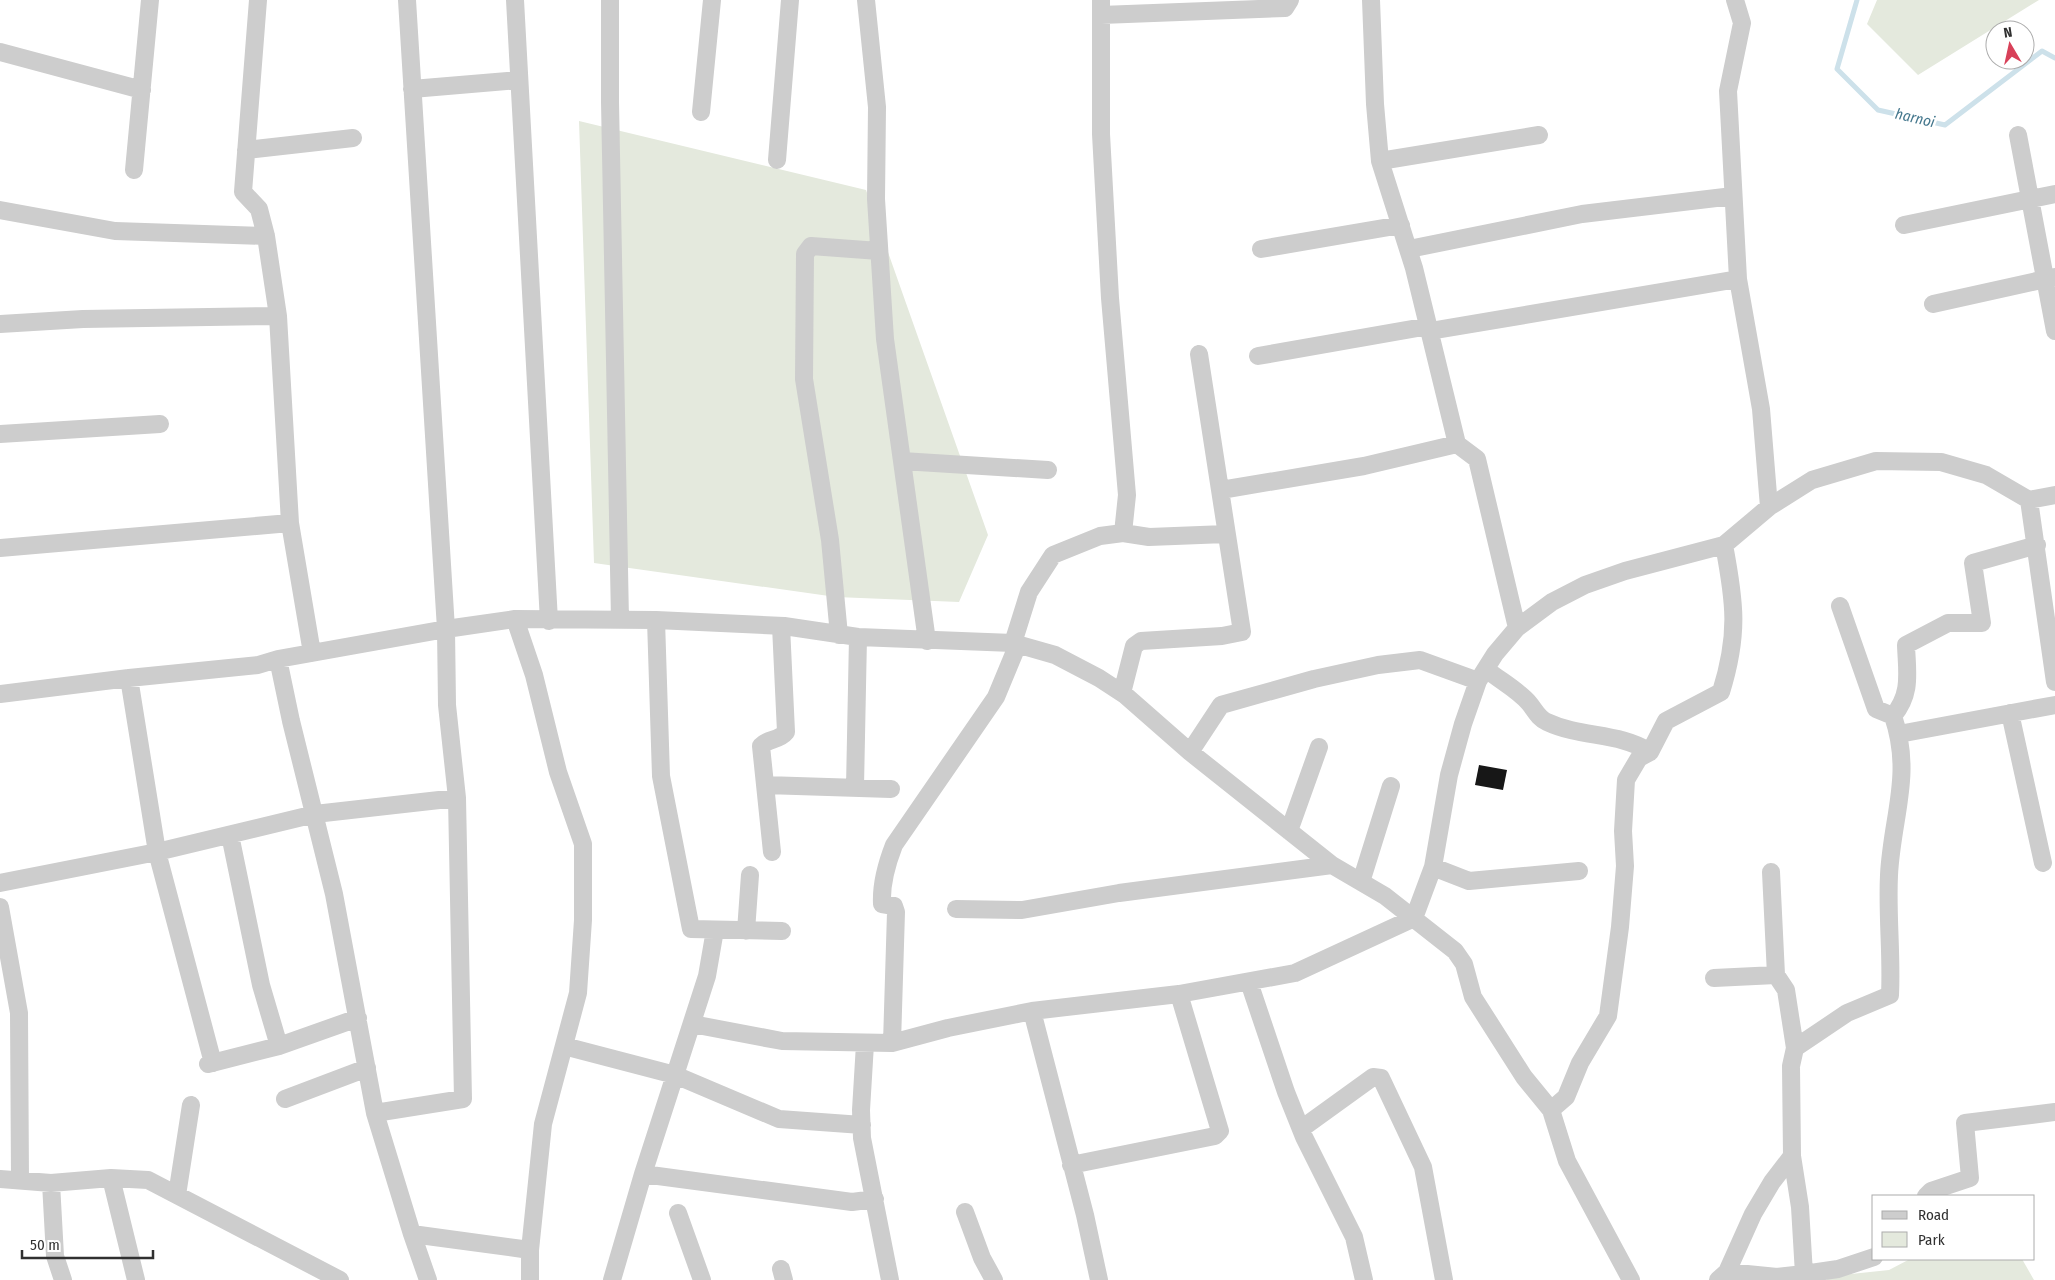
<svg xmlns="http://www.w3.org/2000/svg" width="2055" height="1280" viewBox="0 0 2055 1280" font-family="'Fira Sans Condensed',sans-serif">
	<rect width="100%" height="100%" fill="#fff"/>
	<path fill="#e4e9dd" d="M1877,0h162l-121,75 -51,-51z
		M579,121l287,69 122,345 -29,67 -123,-5 -242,-34z
		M1910,1259h112l12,21h-208l6,-4 57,-6z"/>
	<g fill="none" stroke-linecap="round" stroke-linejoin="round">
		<path stroke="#cde1ea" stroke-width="5" d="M1857,0l-20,69 41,41 67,15 97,-74 13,7"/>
	</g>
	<path fill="#171717" d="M1479,765l28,5 -4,20 -28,-5z"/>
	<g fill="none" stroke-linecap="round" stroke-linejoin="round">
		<path stroke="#cdcdcd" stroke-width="18" d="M515,0l34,621
			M610,0v102l10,518
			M866,0l11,107 -1,92 9,140 42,302
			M1101,0v134l9,164 17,197 -4,38
			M1371,0l4,104 5,57 34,107 43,176 20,15 40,169
			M1735,0l7,23 -14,68 10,188 23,130 8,98
			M1101,15l184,-7 5,-8
			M0,52l142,38
			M412,89l107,-9
			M701,112l11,-112
			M2018,135l37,196
			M246,150l107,-12
			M777,160l13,-160
			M1380,161l159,-26
			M134,170l16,-170
			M0,210l115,21 151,5
			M1904,225l151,-31
			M1261,249l140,-24
			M1409,249l173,-35 151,-18
			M1933,304l122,-27
			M278,316l12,207 22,130
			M0,324l83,-5 195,-3 -12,-80 -7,-27 -16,-17 15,-192
			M1430,331l308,-52
			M1258,356l171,-30
			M0,434l160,-10
			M902,461l146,9
			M1221,490l143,-24 93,-22
			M2029,500l26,182
			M0,548l290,-25
			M1840,606l36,103 17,7c19,-23 14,-43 13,-71l42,-22h34l-9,-60 64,-18
			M515,619l19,56 24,97 25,72v76l-5,73 -35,131 -13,126v30
			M656,620l5,156 30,153 91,2
			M839,635l-9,-95 -26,-161 1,-125 6,-8 68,5
			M1013,643l16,-51 24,-37 47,-19 23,-3 26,4 77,-3
			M278,659l13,62 43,173 41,219 37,121 16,46
			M1486,669c13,11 32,21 43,34 6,7 9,15 18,19 34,16 72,10 103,30
			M129,678l28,174 56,211
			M1122,693l12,-47 7,-5 81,-5 20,-4 -43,-278
			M0,694l129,-16 129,-13 20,-6 168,-30 69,-10 141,1 128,6 74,11 155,6 42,12 44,23 26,17 65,57 142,113 53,31 70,55 9,13 9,33 51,80 27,33 16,51 64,119
			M2010,713l33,150
			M1899,734l156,-29
			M1190,752l31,-47 93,-26 64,-14 42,-5 58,21
			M765,785l126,4
			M855,787l3,-150
			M1289,831l30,-84
			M230,835l31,150 18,61
			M772,852l-11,-106c7,-8 18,-5 25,-14l-5,-106
			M1433,867l36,14 110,-10
			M1771,872l5,103
			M1361,882l30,-96
			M0,883l157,-31 158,-38 142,-16
			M0,907l19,106 1,166
			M956,909l66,1 97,-17 213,-28
			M746,931l4,-56
			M1714,978l62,-3 10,15 9,58
			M1249,982l37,110 18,45 50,100 10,43
			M1032,1011l53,204 14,65
			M692,1024l90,17 110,2 56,-15 84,-17 147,-17 116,-21 119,-55 19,-51 16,-92 14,-51 15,-43 17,-27 22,-26 35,-26 33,-17 40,-14 99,-26 45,-38 43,-27 64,-19 65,1 45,13 43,25 26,-5
			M892,1043l4,-131 -2,-6 -12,-2c-1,-19 5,-41 12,-59l102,-148 22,-53
			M865,1044l-4,66 1,28 28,142
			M564,1046l111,29 104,44 83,6
			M208,1064l71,-18 79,-28
			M285,1099l82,-31
			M1551,1110l15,-13 14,-34 28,-47 12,-89 5,-61 -2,-35 3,-51 13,-22 11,-6 16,-31 55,-29c18,-58 14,-89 3,-147
			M375,1113l88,-14 -6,-301 -10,-93 -1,-76 -39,-629
			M1301,1129l72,-52 8,1 42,89 21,113
			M1792,1156l8,51 4,67 34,-5 36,-12
			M1071,1165l144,-29 5,-5 -41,-137
			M643,1174l209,28 23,-3
			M111,1178l25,102
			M0,1179l51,4 60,-5 37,2 192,100
			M51,1183l4,73 8,24
			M177,1195l14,-90
			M1926,1196l5,-5 39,-13 -5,-55 90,-11
			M965,1212l17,46 12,22
			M678,1213l24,67
			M412,1234l118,16
			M781,1269l3,11
			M1727,1272l50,5 27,-3
			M612,1280l31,-106 64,-198 8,-46
			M1718,1280l9,-8 26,-58 19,-32 20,-26 -1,-90 4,-18 52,-35 43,-18c2,-40 -3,-80 -1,-120 3,-59 24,-100 4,-159"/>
	</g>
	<g text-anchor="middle" stroke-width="5" stroke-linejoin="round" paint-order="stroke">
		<g font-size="15" font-style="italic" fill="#44778d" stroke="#fff">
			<text transform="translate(1915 118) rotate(13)" y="5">harnoi</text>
		</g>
	</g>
	<rect x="1872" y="1195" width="162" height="65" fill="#ffffff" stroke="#acacac"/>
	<rect x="1882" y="1211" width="25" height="8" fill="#cdcdcd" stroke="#acacac"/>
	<text x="1918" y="1220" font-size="15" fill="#303030">Road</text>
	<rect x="1882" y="1232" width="25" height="15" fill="#e4e9dd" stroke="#acacac"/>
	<text x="1918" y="1245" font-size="15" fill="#303030">Park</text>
	<g transform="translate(2010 45) rotate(351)"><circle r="24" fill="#ffffff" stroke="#acacac"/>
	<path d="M0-4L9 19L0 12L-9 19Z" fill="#d84159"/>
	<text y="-8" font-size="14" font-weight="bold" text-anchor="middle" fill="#303030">N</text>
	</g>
	<path d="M22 1250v8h131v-8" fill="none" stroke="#303030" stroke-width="2.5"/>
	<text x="30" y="1250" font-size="15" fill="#303030" stroke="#ffffff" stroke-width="4" paint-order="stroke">50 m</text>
</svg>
